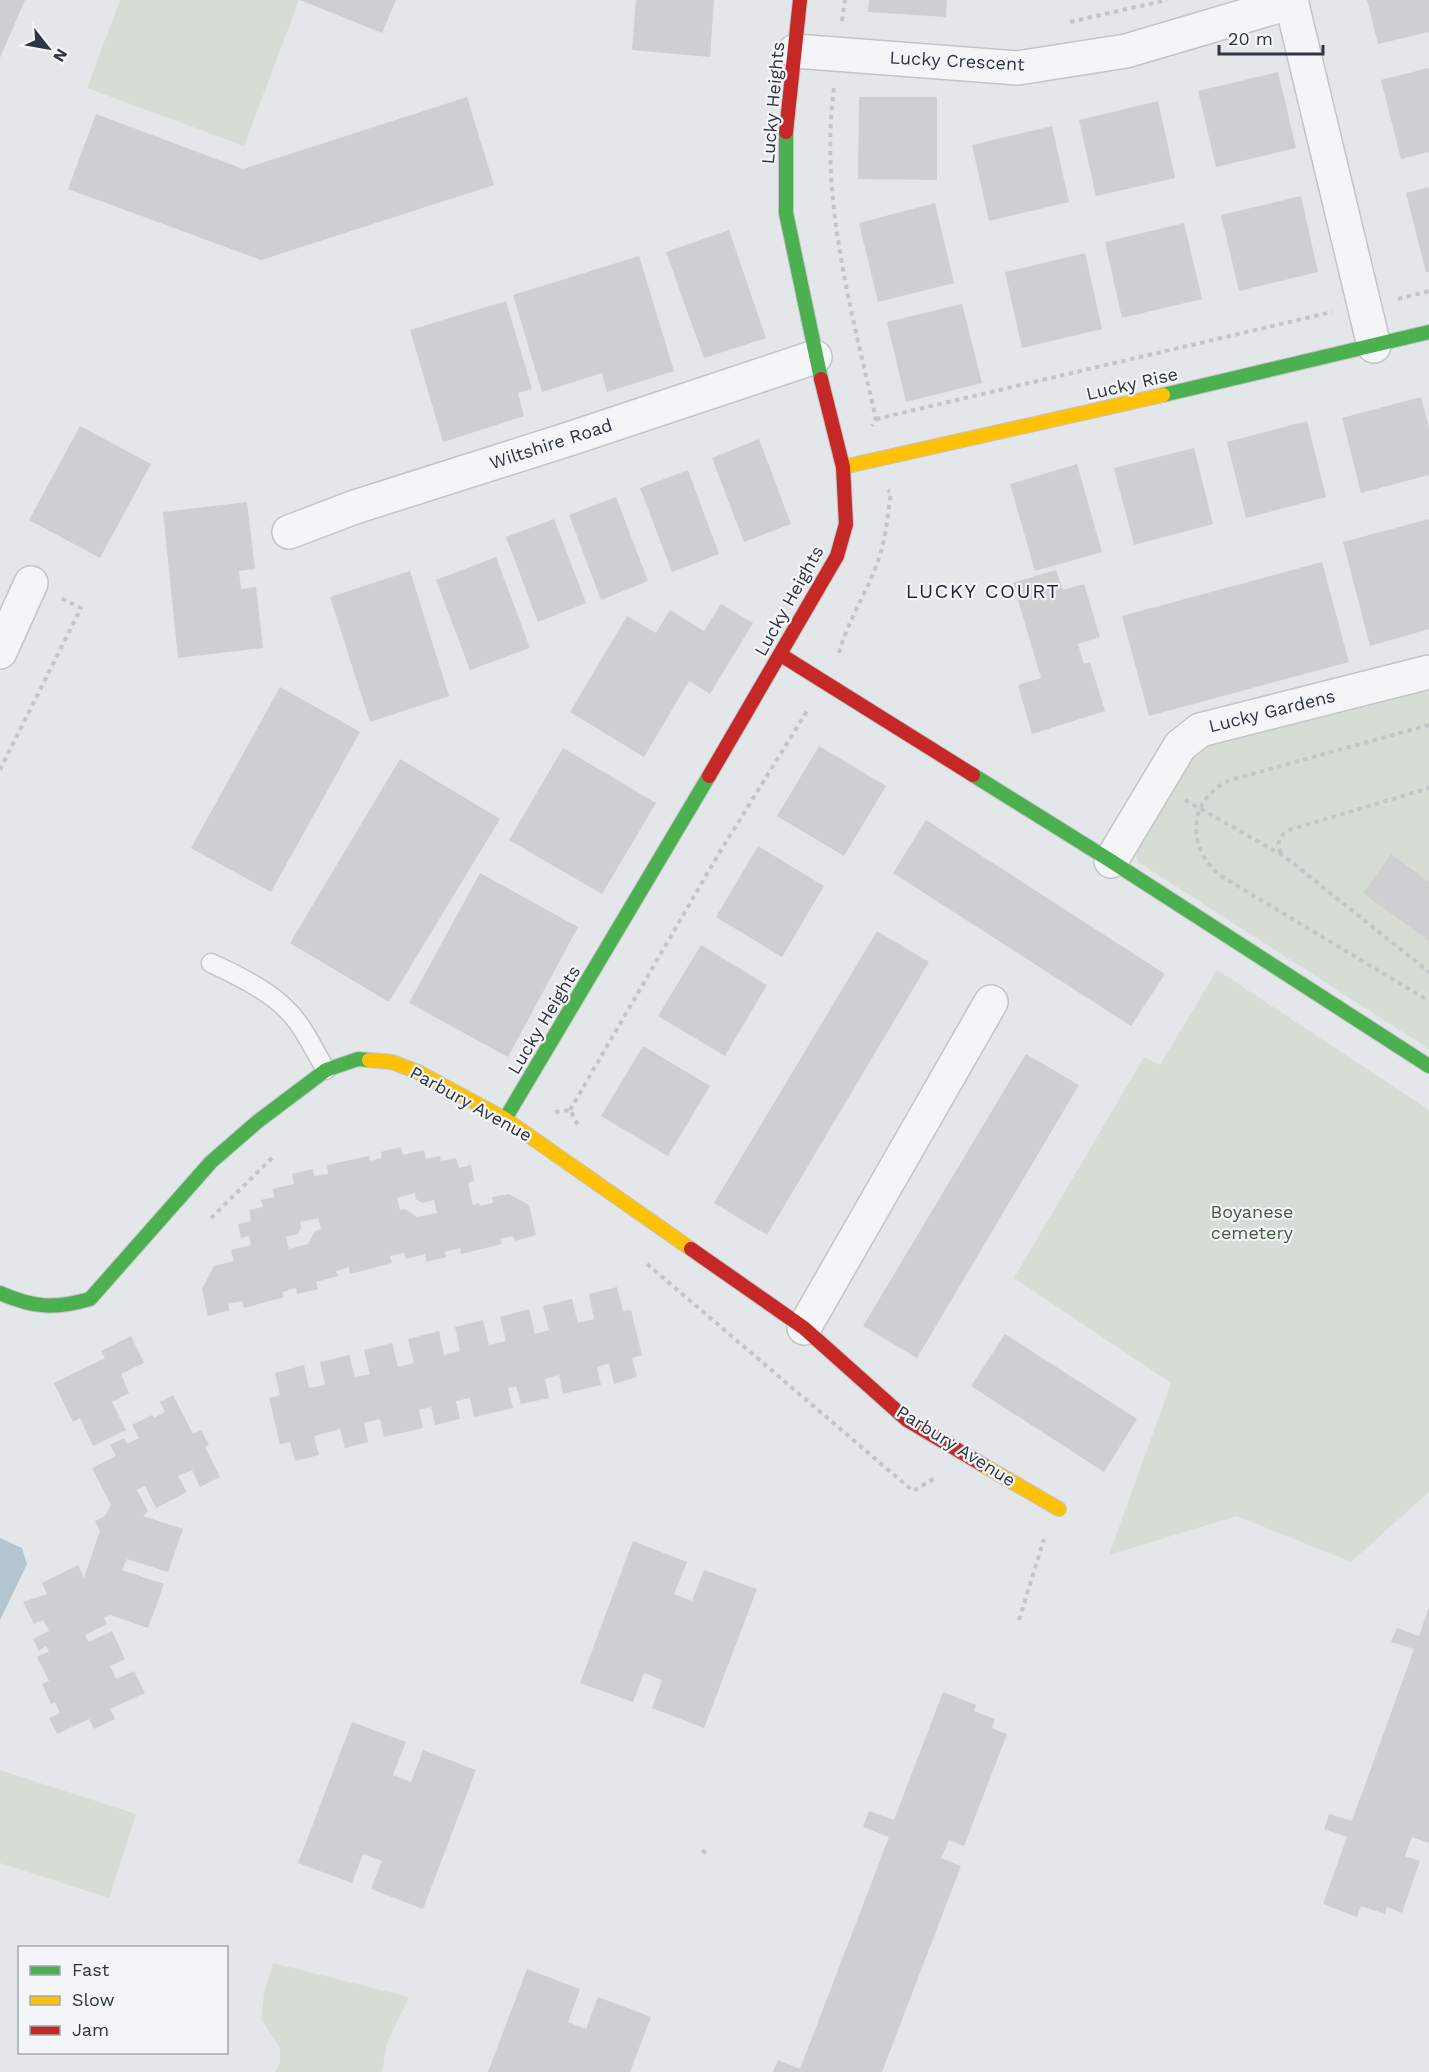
<svg xmlns="http://www.w3.org/2000/svg" width="1429" height="2072" viewBox="0 0 1429 2072" font-family="'Work Sans',sans-serif">
	<rect width="100%" height="100%" fill="#e4e7e9"/>
	<path fill="#d6ddd5" d="M120,0h179l-55,146 -157,-58z
		M1429,685v364l-291,-187 -3,-14 56,-93 13,-12z
		M1217,970l212,140v382l-78,70 -114,-46 -128,39 62,-172 -157,-105 130,-221 16,8z
		M0,1770l136,44 -27,84 -109,-35z
		M273,1963l136,34 -22,46 -5,29h-107l5,-9v-15l-19,-29 3,-25z"/>
	<path fill="#b4c5d2" d="M0,1538l22,10 5,16 -27,56z"/>
	<path fill="#cdcfd1" fill-rule="evenodd" d="M0,0h25l-25,58z
		M300,0h96l-14,33z
		M636,0h78l-4,57 -78,-7z
		M869,0h78l-1,17 -78,-5z
		M1367,0h62v32l-51,12z
		M1429,68v84l-28,7 -20,-79z
		M1278,72l18,76 -80,19 -18,-76z
		M467,97l27,88 -233,75 -193,-71 28,-75 147,55z
		M859,97h78v83l-79,-1z
		M1158,101l17,77 -79,18 -17,-76z
		M1052,126l17,76 -80,19 -17,-76z
		M1429,187v85h-3l-20,-79z
		M1301,196l17,76 -79,19 -18,-76z
		M935,203l19,80 -76,19 -19,-79z
		M1184,223l18,76 -80,19 -17,-76z
		M729,230l37,108 -62,20 -38,-106z
		M1085,253l17,76 -80,19 -17,-76z
		M639,256l35,115 -67,21 -5,-19 -60,19 -29,-97z
		M506,301l26,88 -14,4 6,23 -81,26 -33,-112z
		M962,304l20,79 -76,19 -19,-80z
		M1421,397l8,31v47l-68,18 -19,-75z
		M1307,421l19,76 -80,21 -19,-76z
		M80,426l71,38 -51,94 -71,-38z
		M759,439l32,85 -47,18 -32,-84z
		M1194,448l19,76 -79,21 -20,-77z
		M1077,464l25,88 -67,19 -25,-87z
		M688,470l31,84 -47,18 -32,-84z
		M616,497l32,84 -47,19 -32,-85z
		M247,502l8,67 -16,2 2,18 15,-2 7,61 -85,10 -15,-146z
		M554,519l32,84 -48,19 -32,-85z
		M1429,519v110l-59,17 -27,-104z
		M496,557l34,91 -60,22 -34,-90z
		M1322,562l27,100 -200,54 -27,-100z
		M1056,570l7,20 21,-6 16,53 -22,7 6,20 6,-2 15,49 -73,23 -14,-49 23,-7 -28,-95z
		M410,571l39,125 -79,26 -40,-125z
		M721,604l32,19 -43,71 -21,-13 -45,76 -74,-45 57,-96 29,17 14,-23 34,21z
		M280,687l80,45 -89,160 -80,-44z
		M819,746l67,40 -42,70 -67,-40z
		M563,748l93,55 -54,91 -93,-54z
		M400,759l100,60 -111,183 -99,-59z
		M926,820l239,154 -34,52 -238,-153z
		M758,846l66,40 -42,71 -66,-40z
		M1391,854l38,28v59l-66,-48z
		M480,873l98,54 -70,130 -99,-54z
		M877,931l52,31 -162,273 -53,-32z
		M701,945l66,40 -42,71 -67,-40z
		M643,1046l67,40 -42,70 -67,-40z
		M1026,1054l53,31 -162,273 -54,-32z
		M401,1147l2,8 21,-5 2,9 14,-3 1,5 15,-3 3,10 12,-3 3,16 -6,2 5,22 6,-2 1,3 13,-3 -1,-6 17,-3 20,11 7,30 -21,6 -2,-5 -13,3 2,5 -41,10 -1,-6 -15,4 1,5 -20,5 -1,-8 -19,5 -2,-6 -14,3 2,7 -42,11 -1,-7 -13,4 2,5 -22,6 2,7 -21,5 -1,-6 -14,4 2,5 -40,11 -2,-7 -14,3 2,6 -22,6 -6,-27 12,-23 20,-5 -3,-11 20,-5 -2,-9 -8,2 -3,-14 13,-3 -2,-11 14,-3 -2,-7 13,-3 -1,-8 21,-5 -2,-10 21,-5 1,7 14,-2 -1,-9 42,-9 1,5 12,-3 -1,-6zM415,1193l1,6 6,4 12,-3 3,13 -20,4 -12,-8 -5,1 -3,-12zM318,1218l3,11 -6,2 -7,13 -19,5 -3,-12 12,-3 3,-7 -1,-5z
		M617,1287l6,24 8,-1 11,45 -10,3 5,19 -23,7 -5,-21 -12,4 4,18 -38,9 -4,-19 -14,4 4,19 -28,6 -5,-18 -8,2 5,20 -39,9 -4,-19 -14,3 4,18 -25,6 -4,-18 -12,3 4,18 -39,9 -4,-18 -16,4 4,19 -23,6 -5,-19 -26,7 5,19 -24,6 -5,-19 -10,2 -11,-46 11,-3 -5,-22 29,-8 5,23 16,-3 -5,-23 29,-7 6,22 15,-3 -6,-24 28,-7 6,24 16,-4 -6,-24 31,-8 5,24 16,-4 -5,-24 28,-7 6,25 17,-4 -6,-24 29,-8 6,25 14,-4 -6,-24 29,-7 6,24 16,-4 -5,-25z
		M1005,1334l132,85 -33,53 -133,-86z
		M131,1336l13,27 -23,11 8,19 -17,9 14,28 -33,16 -13,-28 -7,4 -19,-39 51,-25 -4,-7z
		M173,1395l20,39 8,-4 8,15 -4,2 15,30 -20,10 -8,-17 -14,6 9,16 -31,16 -11,-22 -8,4 11,21 -5,5 40,13 -15,43 -41,-13 -5,11 42,14 -16,44 -38,-13 -6,3 3,6 -22,11 4,7 23,-11 13,28 -15,7 6,13 18,-8 11,22 -35,16 5,10 -21,10 -5,-10 -32,15 -8,-16 11,-5 -5,-11 -4,2 -9,-20 7,-3 -12,-24 12,-6 -3,-5 -7,5 -6,-12 16,-8 -6,-11 -9,4 -11,-22 24,-8 -5,-11 36,-18 6,13 16,-47 -5,-10 10,-5 6,-11 -19,-37 24,-12 -6,-11 14,-7 3,6 12,-6 -7,-13 20,-10 2,3 11,-6 -5,-10z
		M633,1541l54,21 -13,32 18,7 12,-31 53,19 -53,139 -52,-20 10,-28 -18,-7 -11,29 -53,-19z
		M1429,1607v236l-17,-6 -7,19 15,5 -18,52 -15,-6 -2,7 -24,-8 -4,11 -34,-13 24,-67 -23,-8 5,-15 23,7 62,-172 -23,-7 6,-14 22,8z
		M943,1692l33,13 -2,6 21,8 -3,9 15,6 -43,112 -15,-6 -8,18 20,8 -79,206h-109l5,-12 22,9 89,-232 -26,-10 6,-16 25,9z
		M352,1722l54,20 -13,33 18,7 12,-32 53,20 -53,139 -52,-20 11,-28 -19,-7 -11,29 -54,-20z
		M527,1969l53,20 -12,33 18,7 12,-32 53,20 -21,55h-142z"/>
	<g fill="none" stroke-linecap="round" stroke-linejoin="round">
		<defs>
			<path id="lane" d="M211,963c22,10 57,28 73,44 19,17 29,42 42,63"/>
			<path id="street" d="M1291,0l83,346
				M795,51l223,17 108,-17 166,-49
				M289,532l66,-25 217,-69 243,-81
				M0,652l31,-69
				M1111,861l69,-115 20,-16 229,-58
				M804,1328l187,-326"/>
			<path id="fast" d="M786,132v81l35,166
				M1163,395l266,-63
				M973,775l138,86 318,205
				M505,1119l204,-343
				M0,1293c34,15 55,16 90,6l121,-137 46,-40 69,-52 32,-11 11,1"/>
			<path id="slow" d="M843,467l320,-72
				M369,1060l23,2 26,10 87,47 186,130
				M983,1465l76,44"/>
			<path id="jam" d="M786,132l14,-132
				M781,655l192,120
				M709,776l128,-220 9,-32 -3,-57 -22,-88
				M691,1249l113,79 103,92 76,45"/>
		</defs>
		<use href="#lane" stroke="#c2c5c7" stroke-width="21"/>
		<use href="#street" stroke="#c2c5c7" stroke-width="36"/>
		<use href="#fast" stroke="#c2c5c7" stroke-width="16"/>
		<use href="#slow" stroke="#c2c5c7" stroke-width="16"/>
		<use href="#jam" stroke="#c2c5c7" stroke-width="16"/>
		<path stroke="#c2c6c8" stroke-width="4" stroke-dasharray="4.5 4.5" stroke-linecap="butt" d="M842,21l3,-21
			M1070,22l97,-22
			M834,88c-15,109 18,225 42,331l-4,7
			M1398,299l31,-8
			M876,419l456,-107
			M839,653c10,-38 35,-70 44,-109 4,-16 5,-34 8,-51l-3,-3
			M1429,725l-199,55c-43,20 -44,68 -9,96l208,125
			M0,770l81,-162 -20,-10
			M1185,800l99,56 145,116
			M1281,853c-5,-9 -2,-18 8,-23l140,-42
			M570,1110l148,-255 89,-144
			M555,1112l15,-2 9,17
			M211,1218l61,-60
			M647,1264l266,227 24,-14
			M1019,1620l25,-81
			M702,1851l8,3"/>
		<use href="#lane" stroke="#f4f5f6" stroke-width="18"/>
		<use href="#street" stroke="#f4f5f6" stroke-width="33"/>
		<use href="#fast" stroke="#4caf50" stroke-width="14"/>
		<use href="#slow" stroke="#ffc107" stroke-width="14"/>
		<use href="#jam" stroke="#c62828" stroke-width="14"/>
	</g>
	<g text-anchor="middle" stroke-width="4.5" stroke-linejoin="round" paint-order="stroke">
		<g font-size="18" fill="#2c3642" stroke="#f3f5f8">
			<text transform="translate(957 61) rotate(3)" y="6">Lucky Crescent</text>
			<text transform="translate(773 103) rotate(-85)" y="6">Lucky Heights</text>
			<text transform="translate(1132 384) rotate(-13)" y="6">Lucky Rise</text>
			<text transform="translate(551 444) rotate(-18)" y="6">Wiltshire Road</text>
			<text transform="translate(789 601) rotate(-61)" y="6">Lucky Heights</text>
			<text transform="translate(1272 711) rotate(-14)" y="6">Lucky Gardens</text>
			<text transform="translate(544 1020) rotate(-59)" y="6">Lucky Heights</text>
			<text transform="translate(471 1104) rotate(29)" y="6">Parbury Avenue</text>
			<text transform="translate(956 1446) rotate(32)" y="6">Parbury Avenue</text>
		</g>
		<g font-size="18" fill="#435d3a" stroke="#f3f5f8">
			<text x="1252" y="1218">Boyanese<tspan x="1252" dy="21">cemetery</tspan></text>
		</g>
		<g font-size="20" letter-spacing="1.5" fill="#1e2733" stroke="#f3f5f8">
			<text x="983" y="598">LUCKY COURT</text>
		</g>
	</g>
	<rect x="18" y="1946" width="210" height="108" fill="#f3f5f8" stroke="#a3a9af" stroke-width="1.5"/>
	<rect x="30" y="1966" width="30" height="9" fill="#4caf50" stroke="#a3a9af" stroke-width="1.5"/>
	<text x="72" y="1976" font-size="18" fill="#2c3642">Fast</text>
	<rect x="30" y="1996" width="30" height="9" fill="#ffc107" stroke="#a3a9af" stroke-width="1.5"/>
	<text x="72" y="2006" font-size="18" fill="#2c3642">Slow</text>
	<rect x="30" y="2026" width="30" height="9" fill="#c62828" stroke="#a3a9af" stroke-width="1.5"/>
	<text x="72" y="2036" font-size="18" fill="#2c3642">Jam</text>
	<g transform="translate(48 48) rotate(121)" stroke="#f3f5f8" stroke-width="4.5" paint-order="stroke">
	<path d="M0-4.5L10 22L0 15L-10 22Z" fill="#2c3642"/>
	<text y="-9" font-size="16" font-weight="bold" text-anchor="middle" fill="#2c3642">N</text>
	</g>
	<path d="M1219 45v9h104v-9" fill="none" stroke="#2c3642" stroke-width="3"/>
	<text x="1228" y="45" font-size="18" fill="#2c3642" stroke="#f3f5f8" stroke-width="4.5" paint-order="stroke">20 m</text>
</svg>
